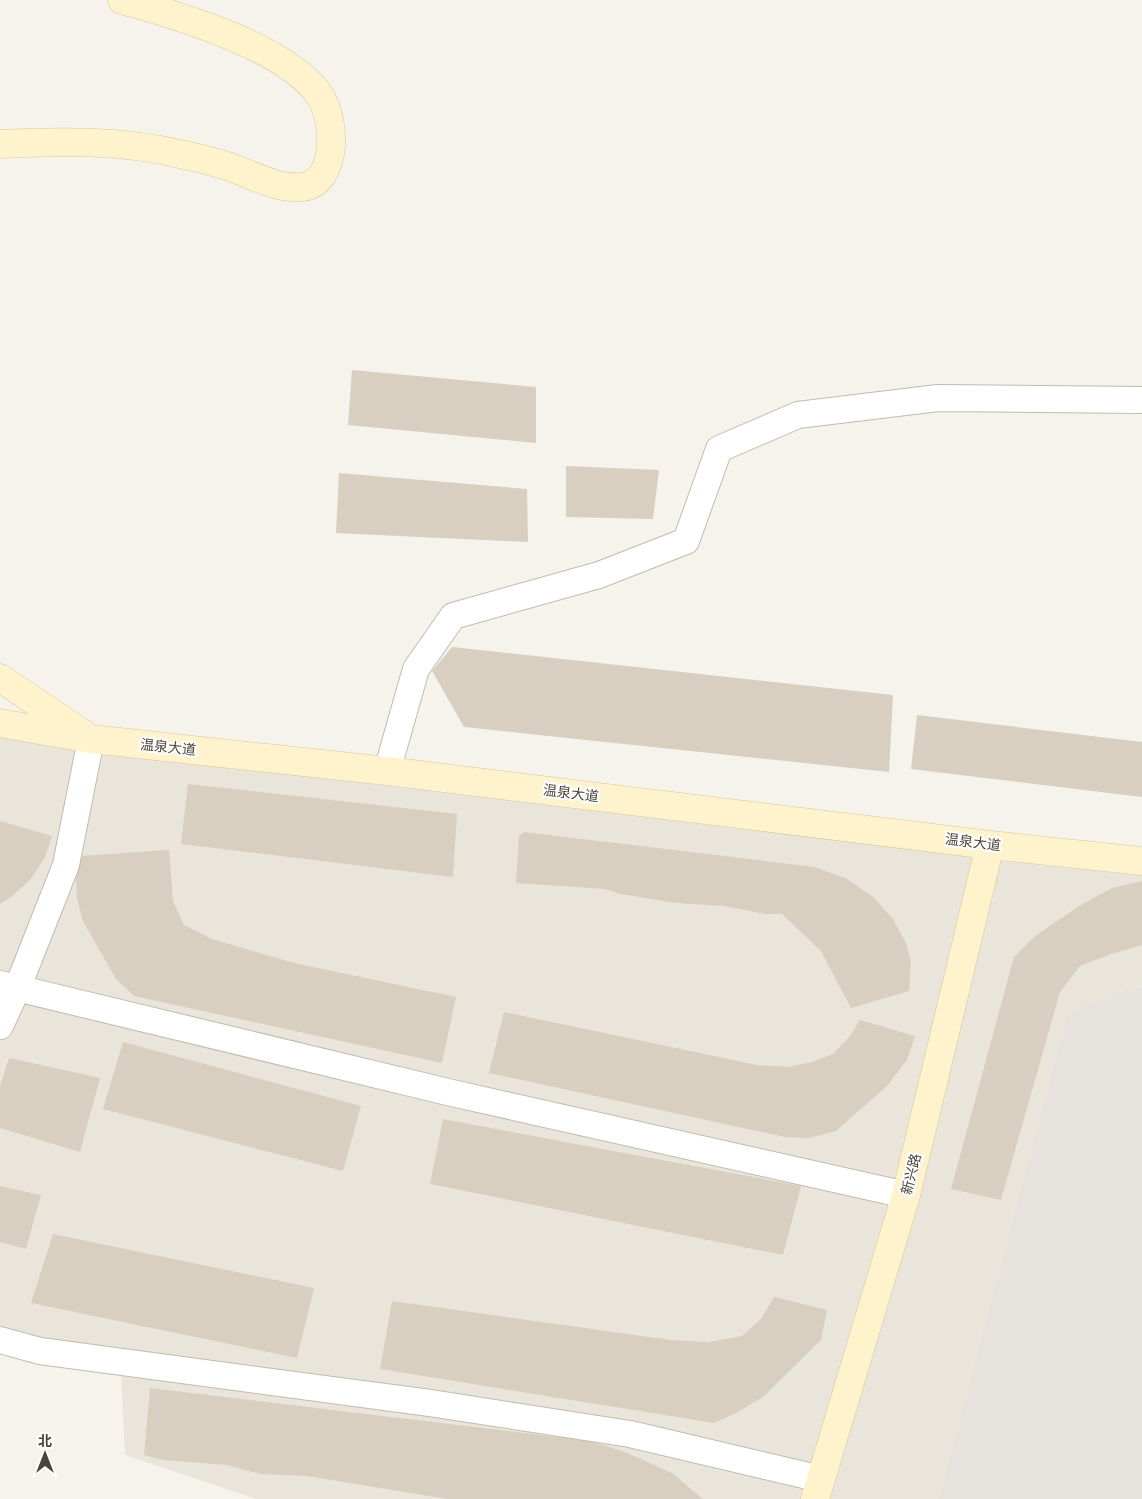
<svg xmlns="http://www.w3.org/2000/svg" width="1142" height="1499" viewBox="0 0 1142 1499" font-family="'Noto Sans','Noto Sans SC',sans-serif">
	<rect width="100%" height="100%" fill="#f6f3ec"/>
	<path fill="#eae5da" d="M0,730l1142,140v118l-10,-1 -65,25 -129,487h-682l-131,-44 -5,-99 -120,-29z"/>
	<path fill="#e6e2dd" d="M1132,987l10,1v511h-204l129,-487z"/>
	<path fill="#d8cfc1" d="M352,370l184,17v56l-188,-18z
		M566,466l93,4 -6,49 -87,-2z
		M339,473l188,16 1,53 -192,-9z
		M452,647l441,48 -4,77 -425,-45 -32,-56z
		M917,715l225,27v55l-231,-28z
		M188,784l269,30 -4,63 -272,-33z
		M0,821l52,15 -7,21 -14,22 -20,18 -11,7z
		M524,832l291,35 32,12 26,18 20,22 13,24 5,19 -2,29 -58,17 -30,-57 -39,-37h-17l-41,-8 -48,-3 -55,-9 -16,-5 -89,-6 3,-47z
		M169,850l4,51 11,24 28,14 82,24 162,34 -14,66 -308,-67 -18,-17 -33,-58 -6,-23 -1,-20 3,-22z
		M1142,881v64l-31,9 -31,12 -20,26 -59,208 -50,-11 63,-232 21,-21 44,-30 33,-18z
		M504,1012l253,53 31,2 24,-5 21,-8 17,-18 10,-16 55,16 -8,24 -19,25 -52,46 -27,7 -24,-1 -296,-64z
		M123,1042l238,64 -18,65 -240,-62z
		M9,1058l91,20 -20,74 -80,-24v-42z
		M443,1119l358,67 -18,69 -353,-71z
		M0,1186l41,9 -15,54 -26,-7z
		M53,1234l261,54 -17,70 -266,-55z
		M774,1297l53,13 -6,30 -58,57 -25,15 -24,11 -334,-54 12,-68 279,39 38,2 33,-6 19,-17z
		M150,1388l440,53 35,11 47,21 31,26h-256l-140,-23 -47,-2 -33,-9 -64,-5 -19,-5z"/>
	<g fill="none" stroke-linecap="round" stroke-linejoin="round">
		<defs>
			<path id="street" d="M387,771l29,-102 37,-53 146,-41 87,-34 33,-92 79,-34 140,-17 204,2
				M0,984l452,109 454,102
				M0,1026l17,-37 49,-124 25,-126
				M0,1340l40,11 390,52 200,31 191,45"/>
			<path id="secondary" d="M0,144c59,-3 122,-4 180,10 15,3 30,7 44,11 26,8 52,25 79,22 17,-2 24,-18 27,-33 3,-17 0,-43 -10,-58 -33,-49 -143,-81 -198,-96
				M0,678l82,55
				M0,723l91,16 296,32 603,74 152,16
				M815,1499l91,-304 84,-350"/>
		</defs>
		<use href="#street" stroke="#c2bbae" stroke-width="28"/>
		<use href="#secondary" stroke="#d6c79b" stroke-width="29"/>
		<use href="#street" stroke="#fff" stroke-width="26"/>
		<use href="#secondary" stroke="#fff3cd" stroke-width="28"/>
	</g>
	<g text-anchor="middle" stroke-width="4" stroke-linejoin="round" paint-order="stroke">
		<g font-size="14" fill="#4b4439" stroke="#fff">
			<text transform="translate(168 747) rotate(6)" y="5">温泉大道</text>
			<text transform="translate(571 793) rotate(7)" y="5">温泉大道</text>
			<text transform="translate(973 842) rotate(7)" y="5">温泉大道</text>
			<text transform="translate(911 1174) rotate(-76)" y="5">新兴路</text>
		</g>
	</g>
	<g transform="translate(45 1454)" stroke="#ffffff" stroke-width="4" paint-order="stroke">
	<path d="M0-4L9 19L0 12L-9 19Z" fill="#4b4439"/>
	<text y="-8" font-size="14" font-weight="bold" text-anchor="middle" fill="#4b4439">北</text>
	</g>
</svg>
